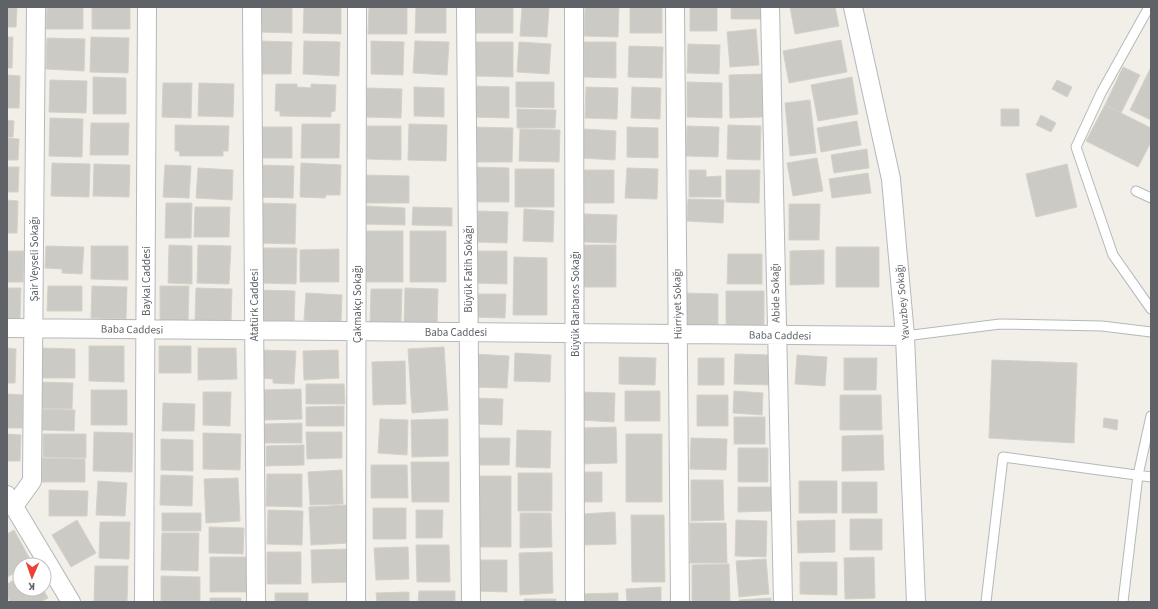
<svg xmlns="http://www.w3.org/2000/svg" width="1158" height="609" viewBox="0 0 1158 609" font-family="'Source Sans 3',sans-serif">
	<rect width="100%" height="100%" fill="#f1efe8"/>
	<path fill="#cccac5" stroke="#d6d1c6" d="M7,7h10l-1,20h-9z
		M47,7h36v22h-37z
		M92,7h38v22h-38z
		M261,7h31v26l-31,-1z
		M304,7h37v27l-38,-1z
		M369,7h38v27h-39z
		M416,7h30v26h-31z
		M474,7h39v26h-39z
		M522,7h27l-2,30 -27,-1z
		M585,7h34l-1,30 -34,-1z
		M630,7h32v26h-32z
		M690,7h27v24h-27z
		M731,7h33v12h-33z
		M790,7h45l4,19 -44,8z
		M756,29l3,36 -29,2 -3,-35z
		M7,37h6l-1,31h-5z
		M91,37l38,1 -1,35 -38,-1z
		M47,38l38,1 -1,32 -38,-2z
		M841,40l6,32 -58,11 -6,-32z
		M261,41l31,1 -1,32h-31z
		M304,41l36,1 -1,34 -36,-2z
		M371,41l33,1 -1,33 -32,-1z
		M415,41l34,1 -2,33 -34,-2z
		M475,42h38v35l-38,-1z
		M519,42l32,2 -2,30 -32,-2z
		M584,42h32v36l-32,-1z
		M688,44l32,1 -1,29 -32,-1z
		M629,46l34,1 -1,31 -34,-1z
		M1123,67l17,8 -19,38 -16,-8z
		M1151,67v53l-21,-10z
		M762,74l1,43 -33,1 -1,-43z
		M7,75l13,1 -1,32h-12z
		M93,77l33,1v36h-33z
		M852,77l6,37 -40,7 -7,-36z
		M50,80l37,1 -1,32 -37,-1z
		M1057,80l15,7 -5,10 -15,-8z
		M516,82h38v26l-38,-1z
		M687,82l35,1v35l-35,-1z
		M163,83h29l-1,35 -29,-1z
		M199,83l35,1 -1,33 -35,-1z
		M276,84h21v3l14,1v-4l25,1 -1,26 -4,1v5l-51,-1v-5h-5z
		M474,86l35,1v31l-36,-1z
		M414,87l30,1v29l-30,-1z
		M586,87l32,1 -1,31 -32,-1z
		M632,87l29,1 -1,31 -29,-1z
		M367,88l35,1 -1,29 -35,-1z
		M810,100l6,53 -26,3 -5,-53z
		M1105,105l46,23v14l-13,25 -52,-26z
		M517,109l39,1 -1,18h-38z
		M1001,109h18v17h-18z
		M1041,115l15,8 -5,9 -15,-7z
		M50,118l33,1 -1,38 -33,-1z
		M7,120l7,1 -1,16h-6z
		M857,121l4,24 -40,7 -4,-24z
		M91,123h38l-1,32h-38z
		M302,124h38l-1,34h-38z
		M409,124l38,1 -1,36 -38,-1z
		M175,125l54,1 -1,25h-5v5h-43l-1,-5h-4z
		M728,125l33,1 -1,34 -33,-1z
		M367,126h34v34l-34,-1z
		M687,126l32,1 -1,30 -32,-1z
		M260,127h32v31h-33z
		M475,127l38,1 -1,34h-38z
		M627,127l31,1v30l-31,-1z
		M520,129l40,1 -1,32 -40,-1z
		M584,129l32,2 -1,29 -32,-2z
		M7,138l12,1 -1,21h-11z
		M867,149l2,19 -35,5 -3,-18z
		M817,158l6,33 -30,5 -6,-33z
		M52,163l38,1 -1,33 -38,-1z
		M301,163l40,2 -1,30h-14l-1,3 -25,-1z
		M94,164l36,1 -1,32 -36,-1z
		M1067,164l10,43 -41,10 -10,-43z
		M165,165l26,1 -2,32 -26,-1z
		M259,165l35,1 -1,32 -35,-1z
		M7,167h12l-1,25h-11z
		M473,167l36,1v34h-36z
		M198,168l35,2 -1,30 -36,-2z
		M627,168l31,1 -1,30 -32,-1z
		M515,169h39v38h-39z
		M584,170h30v33h-30z
		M689,170h17v7l15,-1v21h-32z
		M726,170h34l-1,33 -33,-1z
		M868,173l3,20 -39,5 -3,-19z
		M364,175l45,1v27h-45z
		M688,199l36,1 -1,23 -36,-2z
		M7,200l11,1 -1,32h-10z
		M166,203h26l-1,35h-26z
		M260,203l36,1 -1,40 -36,-1z
		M789,204h31l-1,36h-30z
		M366,206l39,2v17l-40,-1z
		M195,207h35l-1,30h-35z
		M413,207l39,1v18l-40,-1z
		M524,209l30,2 -1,31 -30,-1z
		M478,211l30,1 -1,31 -30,-1z
		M584,214l33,1 -1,28 -33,-1z
		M366,231h37v51h-37z
		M410,231h36v51h-36z
		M169,245l23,1v38l-24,-1z
		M198,245l33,1 -2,38 -32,-1z
		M579,245h37v42h-37z
		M46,246l38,1 -2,27 -20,-1v-4l-17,-1z
		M91,246h37v34l-37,-1z
		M836,247h43v40h-43z
		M262,248h35l-1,36 -34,-1z
		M339,249v33h-39v-32z
		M824,250v34l-34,1v-34z
		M7,251h17l-1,31h-16z
		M474,251h33v33l-33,-1z
		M728,254h34v30h-35z
		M514,257l33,1v57h-34z
		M48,286h34v25h-35z
		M92,286l35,1 -1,32 -35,-1z
		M160,286h29l-1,35h-28z
		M7,288h14l-1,32h-13z
		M196,288l36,1 -1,33 -36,-2z
		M405,288l33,1 -1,37 -33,-2z
		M371,289h31l-1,34 -31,-1z
		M259,290l36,1 -1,32 -36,-1z
		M726,291h38v37h-38z
		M306,293l36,2 -1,27 -37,-2z
		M686,293l32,1v32h-33z
		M475,294h31l-1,24 -30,-1z
		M89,346h35v36l-35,-1z
		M159,346h32v27h-32z
		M444,347l4,63 -36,3 -4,-64z
		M7,348l9,1 -1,34h-8z
		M42,348l33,1v29h-33z
		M198,348h38l1,31 -39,1z
		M261,350l35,1 -2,33 -21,-1v-4l-13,-1z
		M338,350l1,28 -35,2 -1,-29z
		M515,353l36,2 -1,27 -36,-1z
		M474,354l35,2 -2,32 -35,-1z
		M735,354l35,1 -1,30 -35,-1z
		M797,355l30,2 -2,29 -30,-2z
		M619,357l37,1 -1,27 -36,-1z
		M698,358h26v27h-26z
		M844,358h33l-1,32h-32z
		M992,360l85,3 -3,80 -85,-5z
		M405,361l1,43 -33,1 -1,-43z
		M41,382l32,1 -1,26 -32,-1z
		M306,384h38l1,20h-39z
		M301,389l1,30 -38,1 -1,-30z
		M91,390h36v35h-36z
		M625,391h35v30h-35z
		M734,391l29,2 -1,22 -29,-2z
		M203,392h28l-1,34 -27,-1z
		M581,392l34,1 -1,29 -34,-2z
		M7,394l16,1 -1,33h-15z
		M697,395h31v31h-31z
		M840,395h41l1,35h-42z
		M476,398l27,1 -1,26 -26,-1z
		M163,403l32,1 -1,27h-32z
		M344,406v20h-38v-19z
		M43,409l32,1 -1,21 -32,-1z
		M734,417h31v27h-31z
		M1104,418l14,2 -1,10 -14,-3z
		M380,419l28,1 -1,35 -29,-2z
		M448,419v37l-36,1 -1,-37z
		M302,423v20h-38v-19z
		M616,427l1,36 -36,1 -1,-36z
		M517,430l34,1 -1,37 -34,-1z
		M94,432l39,1 -1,39 -39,-1z
		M306,432h36v26l-35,1z
		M203,433l38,1 -1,36 -37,-1z
		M7,434l14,1 -1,26h-13z
		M43,434h43v24l-43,-1z
		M626,434h36v68h-36z
		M883,435l1,35 -42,1v-35z
		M479,438h31l-1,27h-30z
		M691,438l36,1 -1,31 -36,-1z
		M161,439l32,1v31l-32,-1z
		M304,445v20l-38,1v-20z
		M738,448h30v34h-30z
		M42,458l43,1v23h-43z
		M411,462h38v40h-37z
		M371,465h36l1,33h-37z
		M342,470l1,34 -33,1 -2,-33z
		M584,472h18v30h-18z
		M518,473h34v38h-34z
		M267,474h35v33l-36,-1z
		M161,475l32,1 -1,30 -32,-1z
		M477,476h34v71h-34z
		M238,478l2,43 -34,2 -2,-44z
		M691,480h32l1,40 -33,1z
		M98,481l29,2 -2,33 -29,-1z
		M799,481h38v32h-38z
		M842,482h35v31h-35z
		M738,487h34l1,24 -35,1z
		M49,490l39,1 -1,25h-38z
		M348,505l2,38 -39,2 -2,-38z
		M373,508h33v31h-33z
		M268,510l35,1 -1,34 -35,-1z
		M416,510h27l-1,28h-26z
		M615,512l1,32 -31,1 -2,-31z
		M162,513h39v18h-39z
		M520,513h31l1,34 -32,1z
		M631,515h33l1,67h-33z
		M850,519h32v31h-32z
		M77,520l19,33 -25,14 -19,-32z
		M736,520l31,1 -1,36 -31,-1z
		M835,520v32l-37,1 -1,-32z
		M100,522h30l-1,37 -30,-1z
		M690,523h36l1,40h-37z
		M209,527l35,1 -1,26 -34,-1z
		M14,530l18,33 -12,2v5l-13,7v-43z
		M162,533h37l-1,38 -37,-1z
		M416,545h33l1,37h-33z
		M408,547l1,32 -33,1 -2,-32z
		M349,549l2,33 -39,1 -1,-33z
		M267,552h34v32h-34z
		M552,552l1,41 -33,2 -1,-42z
		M210,557h37v35h-37z
		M874,557l1,41 -30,1 -1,-41z
		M766,559l3,35 -30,3 -3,-36z
		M475,560h32v32l-32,-1z
		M800,562h37v33l-37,-1z
		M729,564l1,38h-38v-37z
		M95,566h33l-1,36h-33z
		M161,576l39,1v24h-39z
		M20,577v12h23l5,9 -8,4h-30l-3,-6v-12z
		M661,587v15h-34l-1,-13z
		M419,591h36v11h-37z
		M409,592v10h-32l-1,-9z
		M275,593h33v9h-33z
		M618,593v9h-38v-8z
		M210,598h31v4h-31z
		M771,598v4h-32v-2z
		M524,599h32v3h-32z"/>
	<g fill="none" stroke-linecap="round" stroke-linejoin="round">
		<defs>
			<path id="service" d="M1149,7l-48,86 -25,54 37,108 38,54
				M1136,191l15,7
				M905,336l95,-12 102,2 49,6
				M986,602l17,-145 148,20
				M1123,602l15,-127 13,-59"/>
			<path id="minor" d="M252,7l4,595
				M466,7l5,595
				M574,7l1,595
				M675,7l5,595
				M770,7l13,595
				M853,7l38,172 14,157 11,266
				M7,328l898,8
				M7,495l64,107
				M14,506l18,-25 4,-474
				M144,602l3,-595
				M356,602l1,-595"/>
		</defs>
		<use href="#service" stroke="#b5b8bc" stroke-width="11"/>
		<use href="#minor" stroke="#b5b8bc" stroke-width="20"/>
		<use href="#service" stroke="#fff" stroke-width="9"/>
		<use href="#minor" stroke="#fff" stroke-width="18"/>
	</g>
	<g text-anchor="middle" stroke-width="3" stroke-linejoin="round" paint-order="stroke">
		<g font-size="11" fill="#5f6368" stroke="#fff">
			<text transform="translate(34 259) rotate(-90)" y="4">Şair Veyseli Sokağı</text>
			<text transform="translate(468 269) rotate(-90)" y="4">Büyük Fatih Sokağı</text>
			<text transform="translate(146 281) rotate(-90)" y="4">Baykal Caddesi</text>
			<text transform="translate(775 293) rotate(-91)" y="4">Abide Sokağı</text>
			<text transform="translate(902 302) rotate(-95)" y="4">Yavuzbey Sokağı</text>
			<text transform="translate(357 304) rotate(-90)" y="4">Çakmakçı Sokağı</text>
			<text transform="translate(575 304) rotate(-90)" y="4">Büyük Barbaros Sokağı</text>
			<text transform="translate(677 304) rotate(-91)" y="4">Hürriyet Sokağı</text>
			<text transform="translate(254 305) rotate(-90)" y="4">Atatürk Caddesi</text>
			<text transform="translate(132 329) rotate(1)" y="4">Baba Caddesi</text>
			<text x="456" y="336">Baba Caddesi</text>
			<text transform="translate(780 335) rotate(1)" y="4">Baba Caddesi</text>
		</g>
	</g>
	<rect width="1158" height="609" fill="none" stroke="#5f6368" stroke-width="16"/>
	<g transform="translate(32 577) rotate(182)"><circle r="19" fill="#ffffff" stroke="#bfc1c3"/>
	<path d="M0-3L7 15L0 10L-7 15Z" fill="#ea4335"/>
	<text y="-6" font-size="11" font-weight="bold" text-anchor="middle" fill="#5f6368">K</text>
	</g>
</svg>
